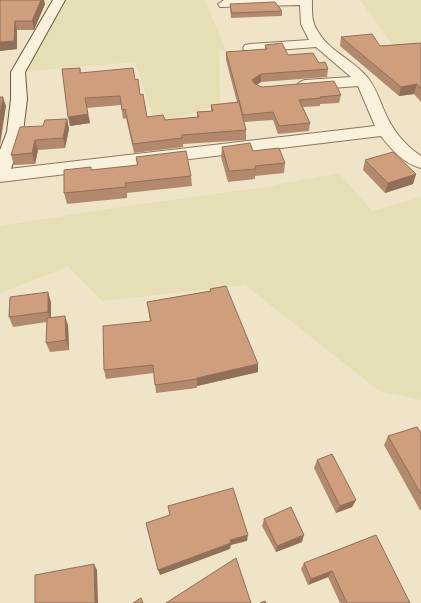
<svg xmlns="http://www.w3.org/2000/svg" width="421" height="603" viewBox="0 0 421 603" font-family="'Libre Baskerville',serif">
	<rect width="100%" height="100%" fill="#f0e4c8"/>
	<path fill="#e6deb5" d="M59,0h146l21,51h-7l1,54 -65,18 -20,-61 -117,10z
		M360,0h61v48l-25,1z
		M339,173l33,38 49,-14v203l-42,-9 -134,-106 -143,16 -34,-34 -68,26v-67l114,-18 151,-21z"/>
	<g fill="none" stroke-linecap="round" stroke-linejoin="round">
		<defs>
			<path id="street" d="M224,0h88c0,10 -1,21 5,30 11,21 37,30 51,48 7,9 11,20 15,30 8,20 20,36 38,48v12c-17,-4 -30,-19 -40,-32l-381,46v-12l375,-44 -17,-40 -53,4 -5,-2 -3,-3 3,-3 5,-2 46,-3 -35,-30 -66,5 -5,-1 -2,-3 2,-3 5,-1 59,-4 -8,-16 -1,-19 -80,2 -2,-3z"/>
			<path id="secondary" d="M53,0h12l-40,72 2,27 -4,33 -14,43 -3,4 -6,2v-31l7,-18 4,-33v-27z"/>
		</defs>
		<use href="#street" stroke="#8d765c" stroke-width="2"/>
		<use href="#secondary" stroke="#6f573f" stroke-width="2"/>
		<use href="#street" fill="#faf1dc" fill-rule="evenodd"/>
		<use href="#secondary" fill="#faf1dc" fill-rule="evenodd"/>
	</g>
	<path fill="#b2896c" d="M0,0l45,4 -11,26h-17v19l-17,2z
		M230,4l52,7v5l-51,2 -1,-10z
		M341,37l39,9 41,-3v59l-7,-8 -15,2 -59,-50z
		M265,45l23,10 31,8 9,6 -1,8 -66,5 -5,3 6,2 79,8 -2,8 -19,1v2l-17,1 7,16 -1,8 -31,3 -5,-14 -29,2 2,8v10l-63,4v3l-49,6 -8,-35 -3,1 -2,-14 -34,3 3,15 -20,3 10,-58 1,5 54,7 12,37 18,3 32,-3v-5l14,-1v-6l26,-3 -11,-42v-8l39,-3z
		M67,119l2,10 -4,19 -27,2 -3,14 -21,1 -3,-10 32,-29z
		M222,147l31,4 32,12 -1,10 -29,3v3l-27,3 -7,-25z
		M136,157l55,19 1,10 -65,7v5l-60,6 -3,-11 27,-26v3l46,-4z
		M365,160l51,14 -3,10 -28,9 -22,-23z
		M210,289l48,75v8l-61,14v2l-41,5 -2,-20 -48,6 -2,-9 46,-49 -3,-19 63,-11z
		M51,302v16l17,7 1,25 -19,2 -4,-9 1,-21 -34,5 -4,-10z
		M421,433v77h-1l-36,-65 4,-9z
		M317,460l39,40 -4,7 -16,6 -22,-45z
		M264,519l38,23 -26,10 -14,-26z
		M376,535l34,68h-70l-12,-26 -20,8 -7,-16 3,-6z"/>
	<path fill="#916f58" d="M40,0h4l1,4 -11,26 -2,-9z
		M15,21l2,9v19l-17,2v-9z
		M261,74v8l-9,6v-8z
		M417,84l-3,10 -15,2 2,-9z
		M3,97l3,9 -6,39v-30z
		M88,114l2,9 -20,3 -2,-9z
		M67,119l2,10 -4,19 -2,-10z
		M35,140l3,10 -3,14 -3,-11z
		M416,174l-3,10 -28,9 3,-10z
		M48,292l3,10v19l-3,-9z
		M65,316l3,9 1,25 -3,-10z
		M258,364v8l-61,14v-8z
		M356,500l-4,7 -16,6 4,-7z
		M248,535l-1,6 -16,4 -1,4 -70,26 -2,-5 72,-30z
		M304,535l-2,7 -26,10 1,-6z
		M94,564l3,6 1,33h-3z
		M332,571l-4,6 -20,8 3,-6z"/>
	<path fill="#cf9f7d" stroke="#916f58" d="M0,0h41l-9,21h-17l-1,20 -14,1z
		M275,2l7,9 -50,2 -2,-9z
		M372,34l8,12 41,-3v46l-4,-5 -16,3 -60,-50z
		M282,43l6,12 25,-2 6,10 6,-1 3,7 -67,5 -9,6 3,4 7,3 72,-6 7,14 -21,2 1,1 -22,2 11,23 -31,3 -6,-14 -30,3 -17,-63 41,-3 -2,-4z
		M80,68v5l53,-5 2,12 3,-1 2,16 3,-1 4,23 16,-2 2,5 34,-3 -2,-5 16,-1 -2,-6 28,-3 7,28 -64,5v3l-49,6 -8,-35 -3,1 -2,-14 -35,2 3,16 -20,3 -6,-48z
		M0,97h3l-3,18z
		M67,119l-4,19 -28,2 -3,13 -21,2 9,-28 23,-1 2,-6z
		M250,143l3,8 26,-3 6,15 -30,3 1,3 -27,2 -7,-24z
		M186,151l5,25 -66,7 1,4 -62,6v-23l27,-3v3l47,-5 -2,-8z
		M393,152l23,22 -28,9 -23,-23z
		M226,286l32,78 -61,14v1l-42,6 -2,-20 -49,5 -1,-44 48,-5 -4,-19 64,-11 -1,-2z
		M48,292v20l-39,5 1,-20z
		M65,316l1,24 -20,3 1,-25z
		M417,427l4,6v61l-33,-58z
		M332,454l24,46 -16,6 -23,-46z
		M233,488l15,47 -18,5 1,3 -73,27 -12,-47 24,-8 -2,-9z
		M291,507l13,28 -27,11 -13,-27z
		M376,535l34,68h-63l-15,-32 -21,8 -7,-16z
		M236,558l15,45h-85z
		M94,564l1,39h-60v-28z
		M141,598l2,5h-10z
		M265,601l1,2h-6z"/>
</svg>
